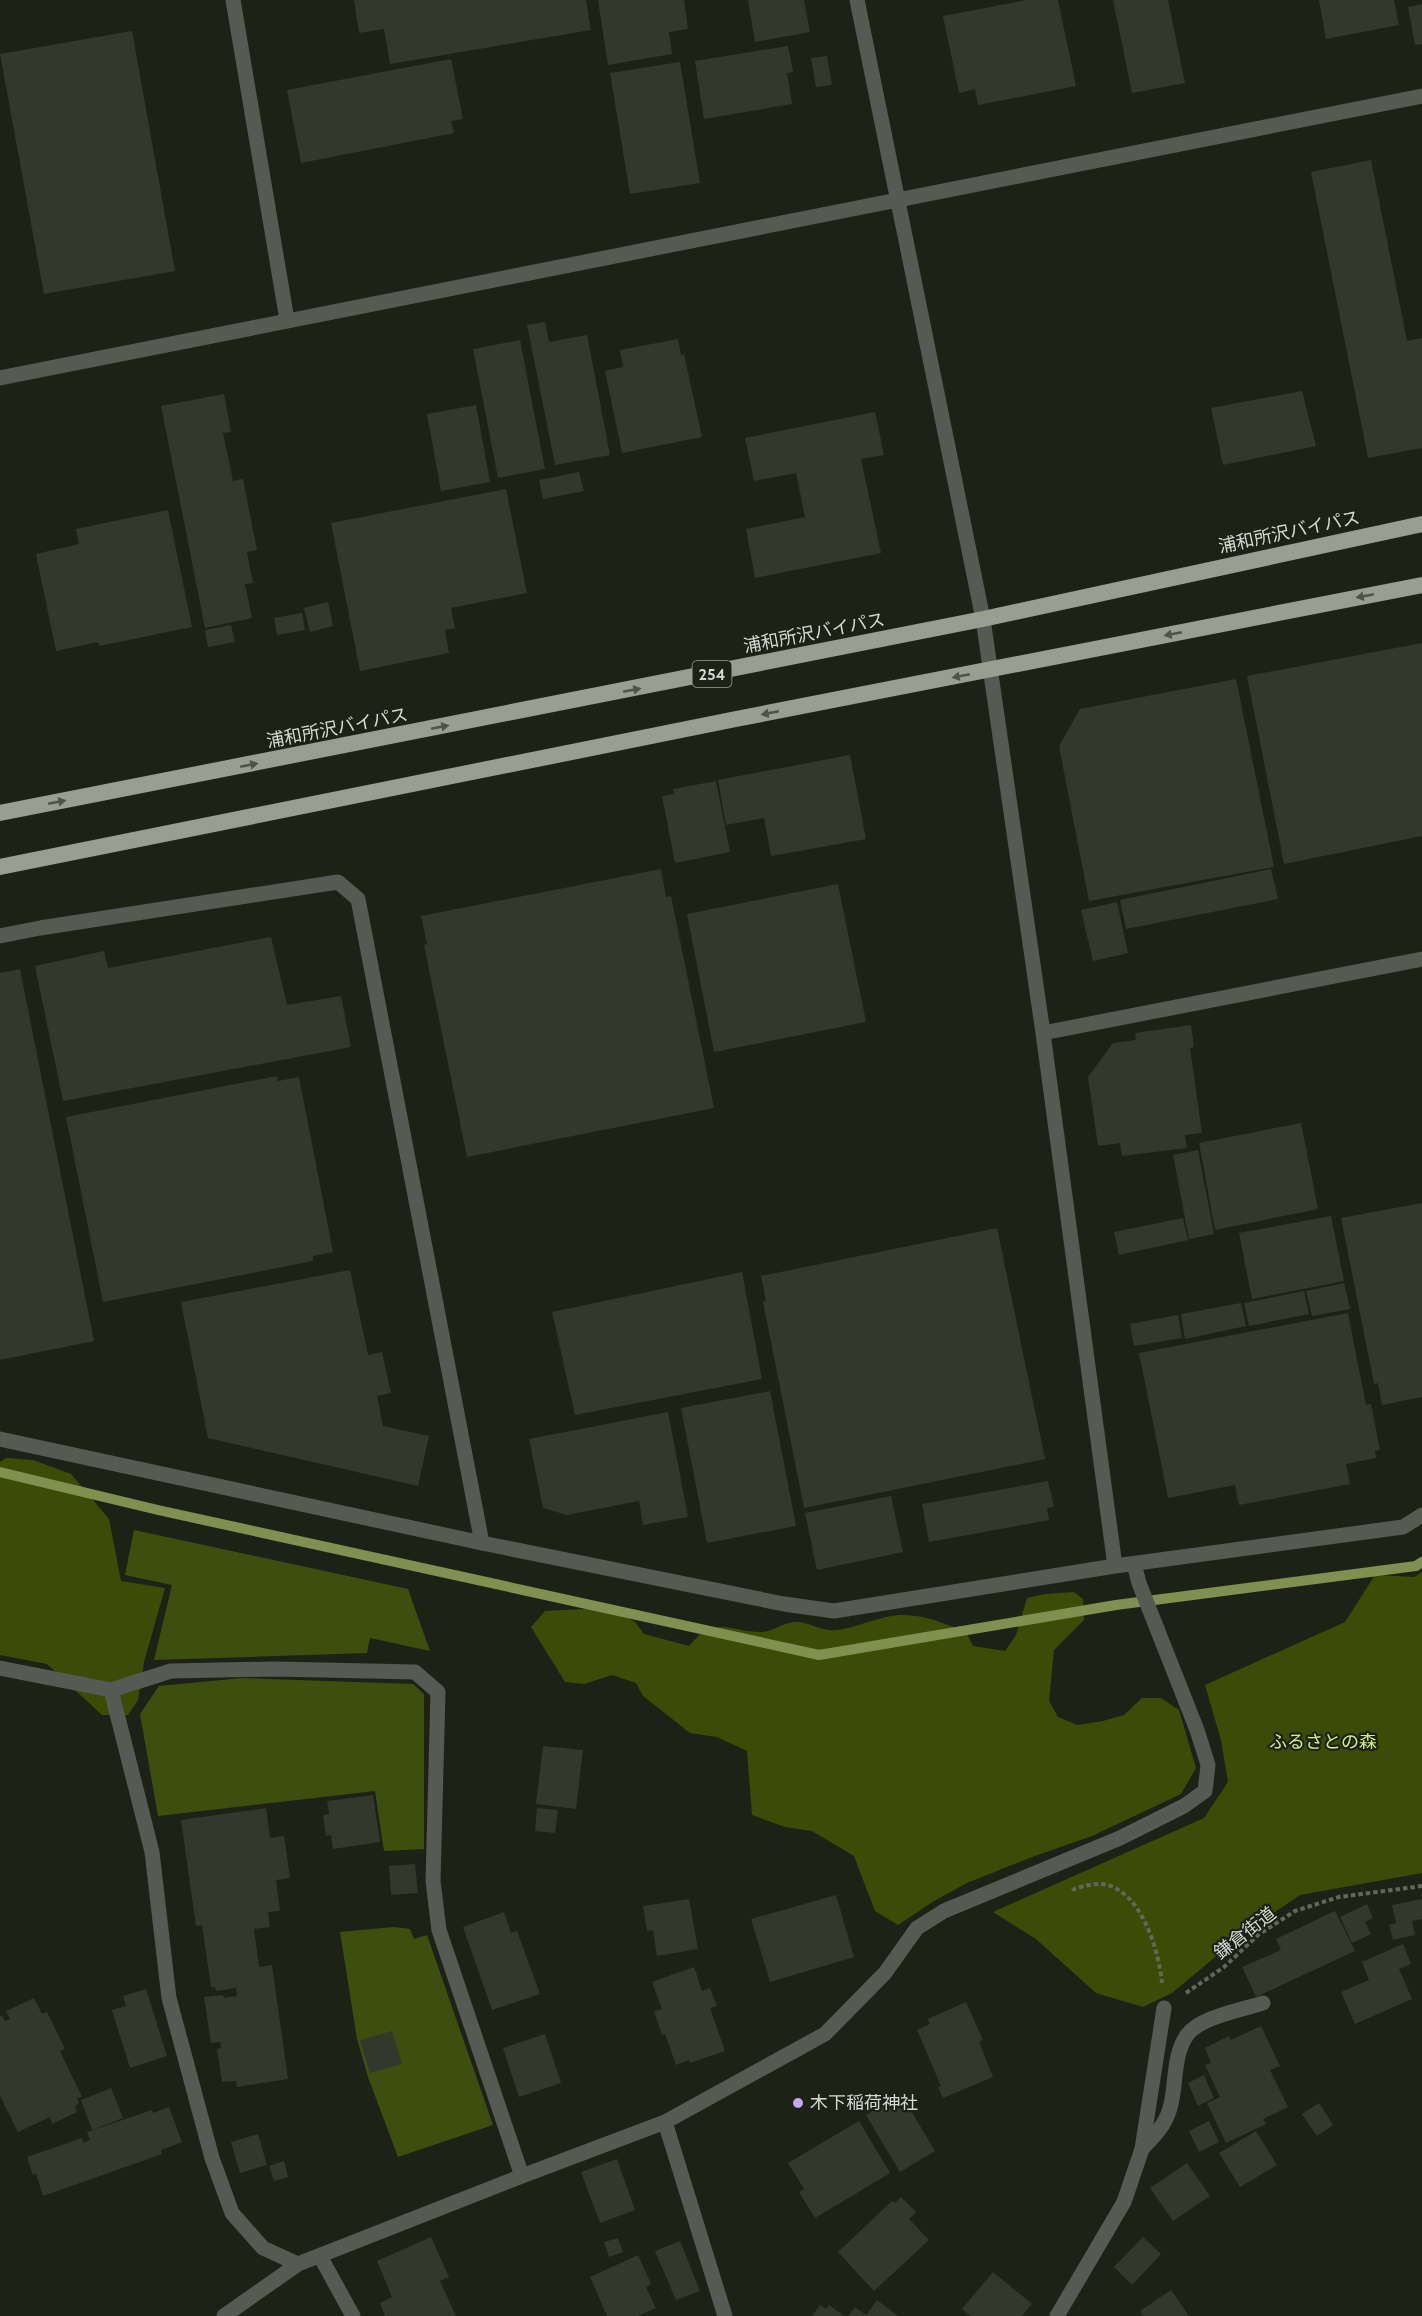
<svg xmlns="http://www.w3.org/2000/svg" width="1422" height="2316" viewBox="0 0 1422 2316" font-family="Cabin,'Noto Sans JP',sans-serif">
	<rect width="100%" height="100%" fill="#1e2216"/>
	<path fill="#3e4e0f" d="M134,1530l274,59 22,62 -60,-13 -3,15 -213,7 18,-75 -47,-10z
		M242,1678l171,6 11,10v155l-40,2 -9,-60 -217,25 -18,-102 19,-28z
		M394,1927l16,2 4,10 13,-4 66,190 -95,32 -30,-80 -11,-38 -17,-107z"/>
	<path fill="#3c4c07" d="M6,1458l27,2 38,14 38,45 12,62 44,7 -21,74 -6,38 -10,15h-26l-55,-51 -47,-9v-193z
		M1422,1572v301l-122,22 -56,38 -72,60 -29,14 -47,-14 -60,-54 -43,-27 211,-94 24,-36 -7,-42 -16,-55 140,-63 30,-47 39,2z
		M1074,1592l9,7 1,21 -30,30 -5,51 9,16 19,8 26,-4 21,-6 18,-17h19l18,12 17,58 -15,26 -89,42 -60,21 -65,26 -33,18 -36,24 -23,-14 -21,-55 -42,-25 -27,-4 -33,-12 -5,-64 -30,-14 -27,-4 -47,-37 -7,-13 -24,-8 -28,9 -19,-2 -34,-55 14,-16 40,-2 33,3 17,10 9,12 45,12c5,-5 11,-13 17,-16 17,-8 37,3 55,2 12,0 22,-10 35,-10 14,0 26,10 41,8 16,-2 32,-9 49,-13 28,-7 55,5 80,15l7,14 32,5 11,-16 11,-37 18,-4z"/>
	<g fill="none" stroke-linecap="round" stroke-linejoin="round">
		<path stroke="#7f9050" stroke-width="10" d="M0,1472l158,38 661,145 297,-50 300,-39 6,-4"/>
	</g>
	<path fill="#34382c" d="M354,0h232l5,30 -201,34 -6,-35 -25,4z
		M598,0h86l4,29 -19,3 3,22 -64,11z
		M748,0h56l6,32 -55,10z
		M1027,0h31l18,86 -98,19 -3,-16 -16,4 -16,-77z
		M1113,0h55l17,83 -53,10z
		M1319,0h75l5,25 -73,14z
		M1422,4v40l-7,1 -7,-38z
		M132,31l43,240 -131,23 -44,-240z
		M788,46l5,26 -6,1 5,31 -88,15 -9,-58z
		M827,56l5,29 -16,2 -5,-29z
		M451,59l12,60 -12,2 3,12 -153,30 -14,-73z
		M680,62l20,121 -70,11 -20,-121z
		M1371,160l36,181 15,-3v110l-54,10 -57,-286z
		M545,322l4,20 38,-7 23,120 -55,10 -28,-140z
		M678,339l3,16 3,-1 18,83 -80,16 -17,-82 18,-4 -3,-17z
		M520,340l25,129 -47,9 -25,-129z
		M1302,391l14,55 -93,19 -12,-57z
		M224,394l7,38 -8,1 10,48 10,-2 14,71 -10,2 6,31 -8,1 7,34 -47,10 -44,-222z
		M476,405l14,77 -49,9 -14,-77z
		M875,412l9,43 -23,4 20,94 -126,25 -9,-49 59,-12 -9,-44 -42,8 -9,-43z
		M579,472l5,19 -41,8 -4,-19z
		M506,489l21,104 -76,15 4,20 -10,2 4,23 -89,18 -29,-148z
		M168,510l24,117 -93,19 -1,-4 -42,9 -20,-97 43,-10 -3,-15z
		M328,602l5,24 -23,6 -6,-24z
		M302,613l3,17 -28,5 -3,-17z
		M231,625l4,17 -27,5 -3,-17z
		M1422,643v193l-138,28 -37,-188z
		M1236,679l38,188 -185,34 -30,-155 21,-37z
		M850,755l16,84 -95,17 -7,-38 -38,7 -8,-45z
		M716,781l14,71 -55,11 -13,-67 12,-2 -1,-5z
		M661,869l5,28 5,-1 43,212 -247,49 -43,-212 3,-1 -6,-28z
		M1271,869l7,30 -152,30 -6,-29z
		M838,884l28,138 -152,30 -27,-138z
		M1117,902l11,51 -35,8 -12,-51z
		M271,937l16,68 54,-9 10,51 -288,54 -28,-135 69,-15 4,17z
		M20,969l74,372 -94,19v-387z
		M1191,1025l3,22 -4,1 12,85 -17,2 2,13 -65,8 -2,-13 -22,3 -10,-69 25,-34 23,-3 -1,-7z
		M277,1076l1,5 21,-4 34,175 -20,4v5l-210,41 -37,-185z
		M1301,1123l17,86 -103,21 -16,-87z
		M1198,1150l16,84 -25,5 -16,-84z
		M1422,1203v194l-40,8 -4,-22 -4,1 -33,-166z
		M1331,1216l13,65 -92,18 -13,-66z
		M1183,1218l5,22 -69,15 -5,-23z
		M997,1228l48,231 -241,49 -41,-206 3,-1 -5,-25z
		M350,1270l18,85 14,-3 9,41 -14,3 6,30 46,10 -11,50 -210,-48 -27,-136z
		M742,1272l20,107 -187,36 -23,-103z
		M1344,1283l6,26 -38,7 -6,-25z
		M1304,1291l5,23 -60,12 -5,-23z
		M1241,1303l5,23 -61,13 -4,-25z
		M1348,1313l18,92 5,-1 9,46 -5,1 1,7 -30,6 4,20 -111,21 -4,-20 -67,13 -29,-145z
		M1178,1315l4,23 -48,8 -4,-22z
		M770,1391l26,135 -89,17 -26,-135z
		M668,1412l20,105 -45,8 -4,-24 -72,14 -24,-7 -14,-69z
		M1048,1481l6,26 -7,1 2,12 -120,22 -7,-38z
		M891,1496l12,56 -86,18 -12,-57z
		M543,1746l40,4 -7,59 -40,-5z
		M373,1795l7,47 -47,7 -2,-14 -5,1 -3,-21 6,-1 -2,-13z
		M266,1808l4,30 14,-2 6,42 -14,2 4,31 -12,1 2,15 -16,2 5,38 13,-2 16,114 -51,8 -1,-6 -14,1 -5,-33 4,-1 -1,-6 -9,1 -7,-46 19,-2 1,3 13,-2 -1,-8 -20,3 -1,-4h-4l-9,-62 -6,1 -15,-106z
		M537,1808l21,2 -3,23 -20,-2z
		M415,1864l3,29 -27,2 -2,-29z
		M836,1895l18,62 -84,25 -19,-63z
		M689,1899l9,50 -41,7 -4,-26 -6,1 -4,-25z
		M1422,1899v20l-10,2 3,14 -22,5 -4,-15 7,-2 -4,-18z
		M1367,1904l6,14 -8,4 6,12 -19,9 -12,-26z
		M1335,1911l20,40 -99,46 -14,-30 39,-17 -5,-11z
		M504,1912l7,21 6,-2 23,63 -48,16 -29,-83z
		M1403,1944l8,20 -12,5 13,30 -57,25 -14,-32 28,-12 -7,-18z
		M694,1967l8,24 8,-3 7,18 -7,2 15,43 -35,12 -1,-3 -13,5 -11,-31 -3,1 -8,-24 8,-2 -10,-27z
		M146,1989l21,67 -37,12 -18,-58 14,-4 -3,-10z
		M34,1998l8,16 5,-2 18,37 -5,2 22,46 -5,1 2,6 -4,2 2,6 -25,12 -2,-7 -32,15 -18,-36v-80l2,-1 3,6 5,-2 -4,-8z
		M966,2002l17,38 -4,2 14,35 -50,21 -5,-11 3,-1 -24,-56 13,-6 -2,-5z
		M1261,2026l19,40 -10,4 18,37 -25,12 3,5 -40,19 -19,-40 13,-6 -15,-32 6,-2 -6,-15 24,-12 2,4z
		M392,2031l10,33 -32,9 -10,-33z
		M545,2034l16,49 -42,14 -16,-49z
		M1204,2075l10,23 -16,8 -10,-23z
		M111,2088l12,30 -31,12 -11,-30z
		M901,2094l34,57 -35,21 -34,-57z
		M1319,2103l14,22 -16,11 -15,-22z
		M169,2107l13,35 -21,8 1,4 -119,42 -7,-23 -3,2 -6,-18 55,-19 1,5 7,-3 -3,-8 65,-22 1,3z
		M859,2121l31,52 -75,45 -16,-26 5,-3 -16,-26z
		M1209,2121l10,21 -20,10 -10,-21z
		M1256,2131l21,34 -37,22 -21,-34z
		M258,2134l9,31 -27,8 -9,-31z
		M617,2159l18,51 -35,13 -19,-51z
		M284,2161l4,16 -14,4 -5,-15z
		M1187,2163l23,33 -37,25 -23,-33z
		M901,2197l15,15 -7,7 20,21 -55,51 -36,-39 54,-51 3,2z
		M431,2237l18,40 -9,4 16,35h-71l-5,-13 12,-6 -15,-36z
		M1143,2237l18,17 -29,31 -18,-18z
		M618,2238l5,14 -14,5 -5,-15z
		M680,2241l20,50 -24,9 -21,-49z
		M638,2255l13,29 -5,3 10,21 -18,8h-31l-17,-39z
		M993,2272l39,32 -10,12h-51l-9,-7z
		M1171,2290l18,26h-46l-3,-5z
		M877,2300l21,16h-50l7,-9 11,8z
		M820,2305l6,4 3,-4 15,11h-32z"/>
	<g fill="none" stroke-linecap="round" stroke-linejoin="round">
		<path stroke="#63665c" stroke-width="4" stroke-dasharray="4.5 3" stroke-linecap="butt" d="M1072,1890c13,-5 31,-10 45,-1 28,16 42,64 45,94
			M1186,1993l38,-26 34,-32 37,-24 44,-14 83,-11"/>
		<path stroke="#575953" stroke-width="15" d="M1142,2149c7,-8 16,-16 21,-25 17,-27 6,-63 24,-89 13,-18 55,-25 76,-32"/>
		<path stroke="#575953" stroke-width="15" d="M0,936l40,-8 298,-46 20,17 124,644
			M665,2122l60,194
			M320,2256l33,60
			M298,2264l-35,-16 -31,-35 -20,-55 -43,-160 -17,-146 -41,-162 60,-19 104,-2 140,3 23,20 -5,189 6,49 83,246
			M224,2316l74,-52 224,-88 143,-54 160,-88 60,-61 32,-45 27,-17 176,-73 64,-32 21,-15 3,-26 -11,-35 -58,-147 -5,-19
			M1057,2316l67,-114 18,-53 22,-141"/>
		<path stroke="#575953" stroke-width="15" d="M233,0l54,320
			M857,0l126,619 60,414 72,533
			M0,378l1422,-282
			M1043,1033l379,-74
			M0,1439l482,104 302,61 50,7 281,-45 288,-39 19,-12
			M0,1668l111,22"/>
		<path stroke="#989e90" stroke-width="16" d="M0,813l983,-194 439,-95
			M0,867l736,-148 686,-134"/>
	</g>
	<defs><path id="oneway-solid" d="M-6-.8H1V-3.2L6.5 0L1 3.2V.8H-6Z" transform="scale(1.5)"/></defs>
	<g fill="#4f5447">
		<use href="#oneway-solid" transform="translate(1365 596) rotate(169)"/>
		<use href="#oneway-solid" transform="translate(1173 634) rotate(169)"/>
		<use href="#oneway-solid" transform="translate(961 676) rotate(169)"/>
		<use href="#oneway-solid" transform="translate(632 690) rotate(-11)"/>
		<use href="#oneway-solid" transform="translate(770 713) rotate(169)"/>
		<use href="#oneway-solid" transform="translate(440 727) rotate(-11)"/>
		<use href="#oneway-solid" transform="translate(249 765) rotate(-11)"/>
		<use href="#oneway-solid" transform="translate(57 802) rotate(-11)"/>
	</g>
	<circle fill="#c6a6f0" stroke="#1e2216" stroke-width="2" cx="798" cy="2103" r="6"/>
	<g text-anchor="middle" stroke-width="4.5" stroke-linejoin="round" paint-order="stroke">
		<rect fill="#1e2216" stroke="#9fa299" stroke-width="1.5" x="692.5" y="661" width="39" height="26" rx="4.5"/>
		<g font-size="16" font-weight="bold" fill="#d6d9d1">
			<text x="712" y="680">254</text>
		</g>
		<g font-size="18" fill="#d6d9d1" stroke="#1e2216">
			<text transform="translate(1289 532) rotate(-12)" y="6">浦和所沢バイパス</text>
			<text transform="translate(814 633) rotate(-11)" y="6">浦和所沢バイパス</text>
			<text transform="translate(337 728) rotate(-11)" y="6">浦和所沢バイパス</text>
			<text transform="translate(1245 1933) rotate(-38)" y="6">鎌倉街道</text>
		</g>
		<g font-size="18" fill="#d0f282" stroke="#1e2216">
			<text x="1323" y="1748">ふるさとの森</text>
		</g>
		<g font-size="18" fill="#d6d9d1" stroke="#1e2216" text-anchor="start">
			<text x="810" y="2109">木下稲荷神社</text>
		</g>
	</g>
</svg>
